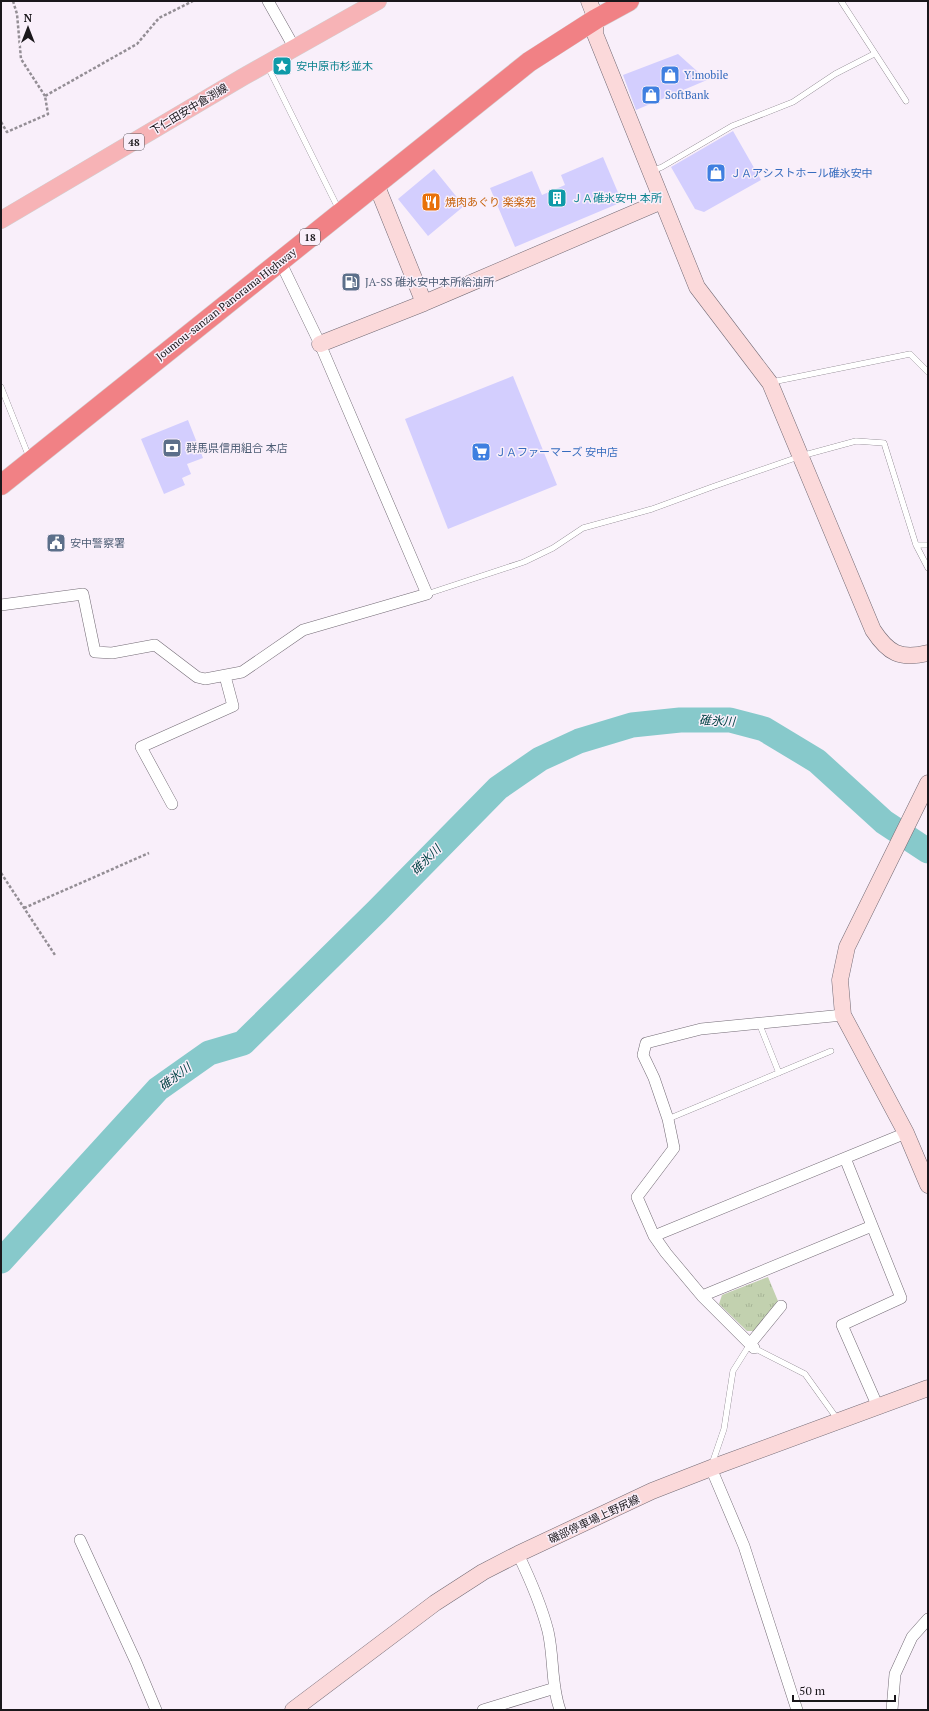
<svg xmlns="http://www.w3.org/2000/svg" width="929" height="1711" viewBox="0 0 929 1711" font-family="'PT Serif','Noto Sans JP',serif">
	<defs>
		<pattern id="park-tufts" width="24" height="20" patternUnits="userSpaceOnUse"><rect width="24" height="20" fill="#c2d1af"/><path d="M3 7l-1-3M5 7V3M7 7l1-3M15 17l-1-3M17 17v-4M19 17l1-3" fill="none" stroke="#a6b396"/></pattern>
	</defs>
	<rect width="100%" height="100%" fill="#f9effa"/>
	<path fill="url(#park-tufts)" d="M768,1277l10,24 -21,30h-10l-28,-27 3,-9z"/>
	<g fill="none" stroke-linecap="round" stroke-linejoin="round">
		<path stroke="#87c9cb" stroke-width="25" d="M1,1261l157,-172 51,-36 34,-10 134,-132 121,-123 42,-29 39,-18 53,-16 48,-5h50l34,9 53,32 67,61 44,29"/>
	</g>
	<path fill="#d3cefe" d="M678,54l29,26 -71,30 -13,-35z
		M733,131l28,49 -57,32 -9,-3 -24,-42z
		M603,157l19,45 -107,45 -25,-59 42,-17 10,24 23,-10 -4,-10z
		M434,169l30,37 -36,30 -30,-37z
		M513,376l44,109 -109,44 -43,-110z
		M188,420l15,38 -16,6 4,10 -9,4 3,7 -21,9 -23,-55z"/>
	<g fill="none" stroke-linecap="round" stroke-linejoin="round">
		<defs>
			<path id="lane" d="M841,1l65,100
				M267,65l72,145
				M652,171l10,-4 70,-41 61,-24 42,-28 39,-20
				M772,382l138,-28 18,18
				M1,387l28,70
				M916,545h12
				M427,594l97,-32 29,-14 30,-20 69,-19 60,-22 89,-31 55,-15 28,2 32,102 12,23
				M759,1023l20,50
				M668,1119l163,-68
				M754,1348l51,26 33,46
				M712,1464l12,-35 9,-58 17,-27"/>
			<path id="street" d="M268,1l26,46
				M1,605l82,-11 12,58 17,1 43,-8 42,32 8,2 37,-7 61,-42 124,-36 -107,-250 -40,-83
				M172,804l-31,-57 92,-41 -8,-30
				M845,1158l56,140 -59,27 36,82
				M654,1236l252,-103
				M702,1296l170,-70
				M750,1344l31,-38
				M754,1348l-52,-52 -36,-43 -12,-17 -17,-39 37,-49 -6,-29 -14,-41 -11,-23 3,-12 55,-14 142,-14
				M711,1468l33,78 53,164
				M80,1540l56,122 20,48
				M518,1554c12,25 23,50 30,77 6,26 3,54 12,79
				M483,1710l72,-22
				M892,1710l3,-36 17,-37 16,-18"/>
			<path id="secondary" d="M589,1l7,18 -1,15 102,253 73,96 103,247c15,23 27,30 55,23
				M376,184l48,119
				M320,344l104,-41 238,-102
				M928,783l-81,164 -7,33 3,35 63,118 22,52
				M293,1710l142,-107 48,-31 35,-18 134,-63 59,-23 217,-80"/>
			<path id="primary" d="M1,220l242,-143 135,-76"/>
			<path id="highway" d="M1,485l528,-423 67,-43 33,-18"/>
		</defs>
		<use href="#lane" stroke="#736b75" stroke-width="6"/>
		<use href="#street" stroke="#736b75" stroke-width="12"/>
		<use href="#secondary" stroke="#736b75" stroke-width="17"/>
		<use href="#primary" stroke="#d1d1d1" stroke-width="18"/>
		<use href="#highway" stroke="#d1d1d1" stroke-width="21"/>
		<path stroke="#948e95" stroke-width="2.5" stroke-dasharray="3 2" stroke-linecap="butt" d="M13,1l4,13 4,45 24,37
			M1,122l6,10 41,-18 -3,-18 92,-52 22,-26 34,-17
			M1,873l54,82
			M24,908l125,-55"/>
		<use href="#lane" stroke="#fff" stroke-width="5.5"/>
		<use href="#street" stroke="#fff" stroke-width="11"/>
		<use href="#secondary" stroke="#fbd9da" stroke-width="16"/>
		<use href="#primary" stroke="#f7b3b6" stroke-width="17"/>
		<use href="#highway" stroke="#f18185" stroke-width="20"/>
	</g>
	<defs>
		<symbol id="sight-square" viewBox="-11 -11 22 22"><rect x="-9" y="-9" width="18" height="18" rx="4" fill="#0f9aa8" stroke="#f9effa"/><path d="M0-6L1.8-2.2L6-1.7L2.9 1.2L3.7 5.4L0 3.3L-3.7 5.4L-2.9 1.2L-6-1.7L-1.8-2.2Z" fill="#fff"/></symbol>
		<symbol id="shop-square" viewBox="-11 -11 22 22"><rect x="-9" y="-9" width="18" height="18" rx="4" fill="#3f7fe0" stroke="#f9effa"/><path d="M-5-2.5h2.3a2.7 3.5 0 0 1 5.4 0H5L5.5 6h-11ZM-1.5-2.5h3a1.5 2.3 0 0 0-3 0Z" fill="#fff"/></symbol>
		<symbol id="building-square" viewBox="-11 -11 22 22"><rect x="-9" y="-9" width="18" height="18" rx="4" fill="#0f9aa8" stroke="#f9effa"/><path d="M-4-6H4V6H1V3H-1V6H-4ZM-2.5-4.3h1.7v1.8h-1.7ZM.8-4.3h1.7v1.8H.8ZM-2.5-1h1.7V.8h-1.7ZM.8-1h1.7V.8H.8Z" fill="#fff"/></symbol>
		<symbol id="restaurant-square" viewBox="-11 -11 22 22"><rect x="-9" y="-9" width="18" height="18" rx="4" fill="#e8710a" stroke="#f9effa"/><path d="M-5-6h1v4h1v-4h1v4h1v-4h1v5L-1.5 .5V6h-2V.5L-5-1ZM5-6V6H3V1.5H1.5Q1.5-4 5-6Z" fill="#fff"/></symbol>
		<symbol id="fuel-square" viewBox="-11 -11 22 22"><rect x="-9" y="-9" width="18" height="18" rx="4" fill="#5c6f8a" stroke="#f9effa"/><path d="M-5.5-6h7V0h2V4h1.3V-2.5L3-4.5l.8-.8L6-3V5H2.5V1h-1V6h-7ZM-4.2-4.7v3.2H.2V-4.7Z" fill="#fff"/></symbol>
		<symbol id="bank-square" viewBox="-11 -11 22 22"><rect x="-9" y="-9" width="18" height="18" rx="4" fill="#5c6f8a" stroke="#f9effa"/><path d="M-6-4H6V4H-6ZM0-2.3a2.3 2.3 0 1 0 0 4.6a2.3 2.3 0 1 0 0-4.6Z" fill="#fff"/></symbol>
		<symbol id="supermarket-square" viewBox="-11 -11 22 22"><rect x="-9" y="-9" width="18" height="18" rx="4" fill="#3f7fe0" stroke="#f9effa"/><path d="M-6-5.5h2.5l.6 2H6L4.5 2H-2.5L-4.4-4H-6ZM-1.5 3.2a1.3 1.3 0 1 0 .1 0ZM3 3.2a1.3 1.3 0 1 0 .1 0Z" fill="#fff"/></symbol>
		<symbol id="civic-square" viewBox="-11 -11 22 22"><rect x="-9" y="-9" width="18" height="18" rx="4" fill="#5c6f8a" stroke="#f9effa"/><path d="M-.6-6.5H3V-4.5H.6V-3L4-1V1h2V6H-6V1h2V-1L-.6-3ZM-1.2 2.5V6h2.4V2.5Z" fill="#fff"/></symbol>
	</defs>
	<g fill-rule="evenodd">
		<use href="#sight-square" x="271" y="55" width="22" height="22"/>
		<use href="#shop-square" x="659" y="64" width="22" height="22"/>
		<use href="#shop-square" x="640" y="84" width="22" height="22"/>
		<use href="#shop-square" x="705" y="162" width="22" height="22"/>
		<use href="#building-square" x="546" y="187" width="22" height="22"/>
		<use href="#restaurant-square" x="420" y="191" width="22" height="22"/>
		<use href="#fuel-square" x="340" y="271" width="22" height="22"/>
		<use href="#bank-square" x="161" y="437" width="22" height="22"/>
		<use href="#supermarket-square" x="470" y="441" width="22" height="22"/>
		<use href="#civic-square" x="45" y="532" width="22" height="22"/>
	</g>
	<g text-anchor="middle" stroke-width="3" stroke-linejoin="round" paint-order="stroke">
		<g fill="#f9effa" stroke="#5d585e" stroke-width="1">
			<rect x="124" y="134" width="20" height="16" rx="3"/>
			<rect x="300" y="229" width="20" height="16" rx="3"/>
		</g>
		<g font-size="10" font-weight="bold" fill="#1a171b">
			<text x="134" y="146">48</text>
			<text x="310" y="241">18</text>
		</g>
		<g font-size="11" fill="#0d838f" stroke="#f9effa" text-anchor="start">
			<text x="296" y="70">安中原市杉並木</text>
			<text x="571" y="202">ＪＡ碓氷安中 本所</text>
		</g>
		<g font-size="11" fill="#366cbe" stroke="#f9effa" text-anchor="start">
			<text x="684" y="79">Y!mobile</text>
			<text x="665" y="99">SoftBank</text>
			<text x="730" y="177">ＪＡアシストホール碓氷安中</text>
			<text x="495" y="456">ＪＡファーマーズ 安中店</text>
		</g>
		<g font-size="11" fill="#1a171b" stroke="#f9effa">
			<text transform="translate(189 109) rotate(-31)" y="4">下仁田安中倉渕線</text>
			<text transform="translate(226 304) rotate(-38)" y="4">Joumou-sanzan Panorama Highway</text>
			<text transform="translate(594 1519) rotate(-25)" y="4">磯部停車場上野尻線</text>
		</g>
		<g font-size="11" fill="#c56008" stroke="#f9effa" text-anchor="start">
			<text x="445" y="206">焼肉あぐり 楽楽苑</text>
		</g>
		<g font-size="11" fill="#4e5e75" stroke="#f9effa" text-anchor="start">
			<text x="365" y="286">JA-SS 碓氷安中本所給油所</text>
			<text x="186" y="452">群馬県信用組合 本店</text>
			<text x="70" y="547">安中警察署</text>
		</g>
		<g font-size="12" font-style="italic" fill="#044446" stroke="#f9effa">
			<text transform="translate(717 721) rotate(3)" y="4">碓氷川</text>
			<text transform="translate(426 860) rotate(-45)" y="4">碓氷川</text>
			<text transform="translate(175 1077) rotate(-37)" y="4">碓氷川</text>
		</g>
	</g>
	<rect width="929" height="1711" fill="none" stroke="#1a171b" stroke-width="4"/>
	<g transform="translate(28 28)" stroke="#f9effa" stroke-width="3" paint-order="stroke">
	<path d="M0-3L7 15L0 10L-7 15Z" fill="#1a171b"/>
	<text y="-6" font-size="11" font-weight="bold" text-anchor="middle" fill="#1a171b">N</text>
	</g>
	<path d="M793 1695v6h102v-6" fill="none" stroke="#1a171b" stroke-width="2"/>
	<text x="799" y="1695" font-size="12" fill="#1a171b" stroke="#f9effa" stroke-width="3" paint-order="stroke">50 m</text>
</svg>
